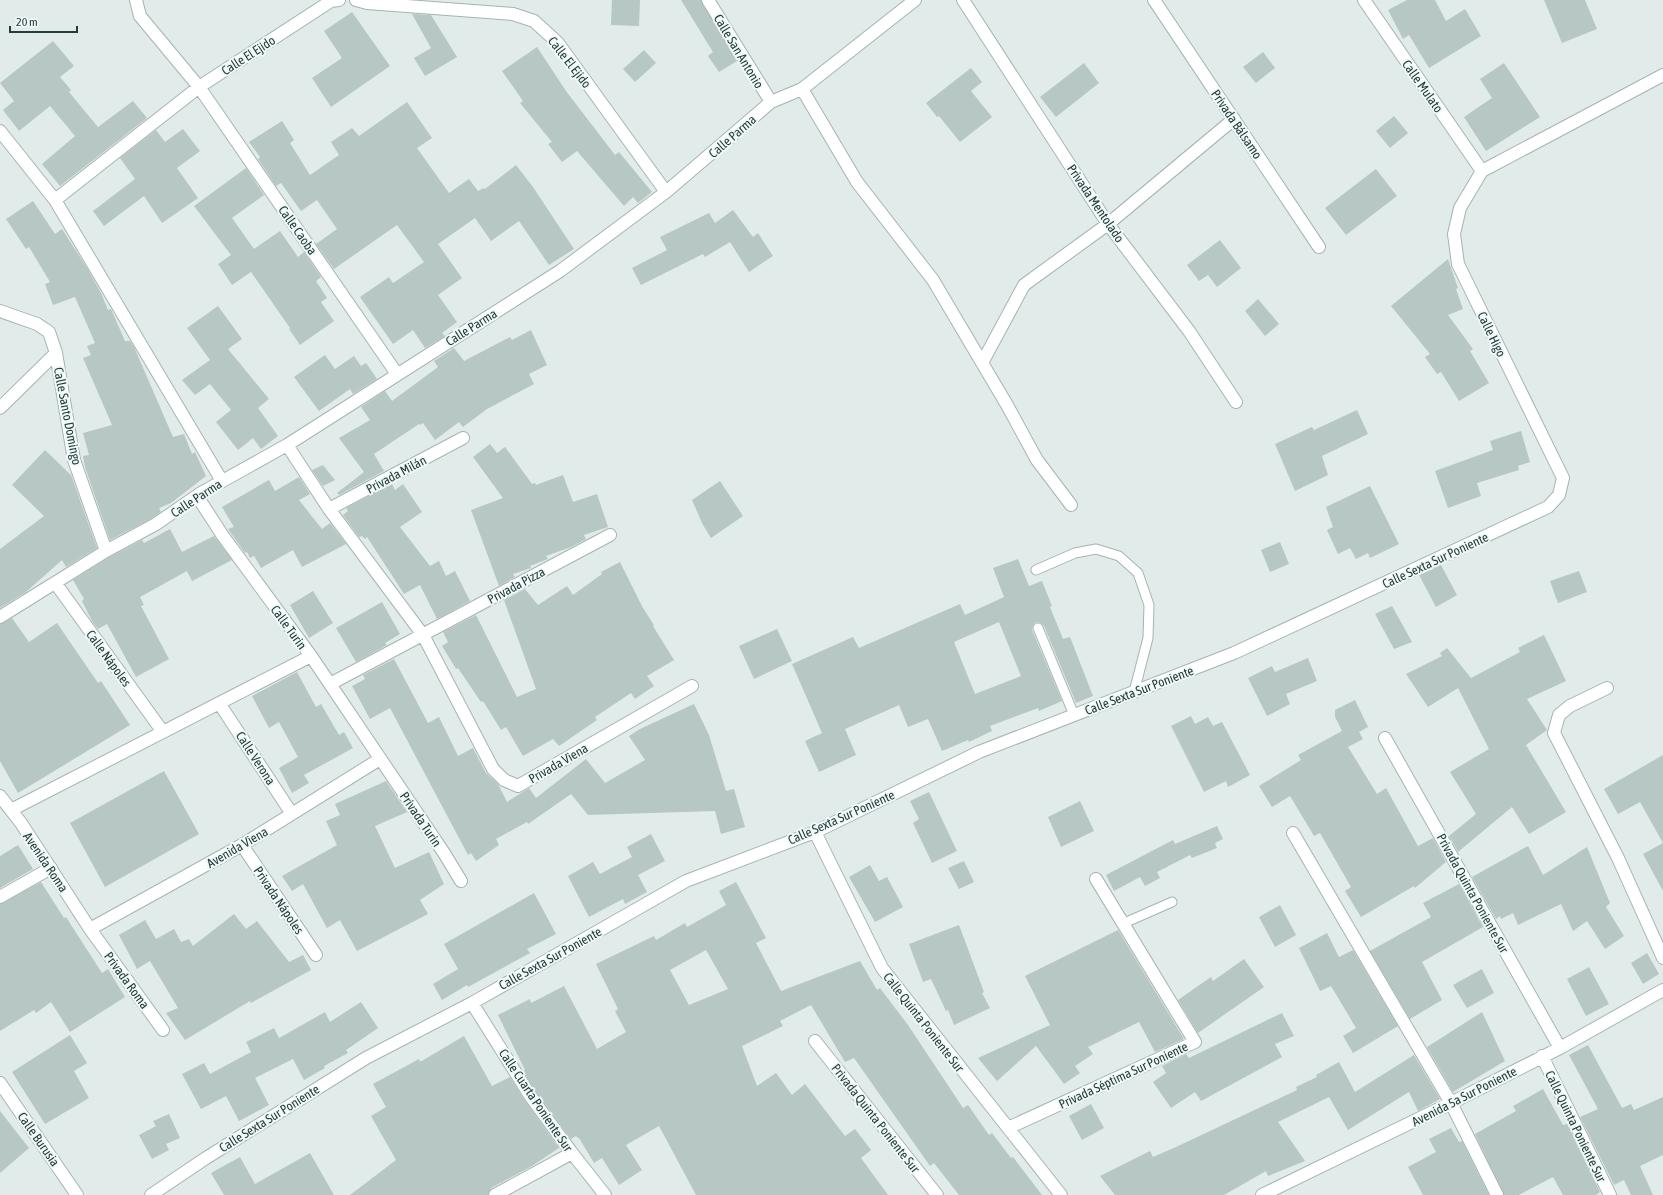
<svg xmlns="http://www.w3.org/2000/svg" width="1663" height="1195" viewBox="0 0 1663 1195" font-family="'Asap Condensed',sans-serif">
	<rect width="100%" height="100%" fill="#e1ecea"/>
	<path fill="#b6c7c4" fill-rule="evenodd" d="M612,0h28l-1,26 -28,-1z
		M681,0h20l36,61 -18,11 -11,-16 5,-4z
		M1407,0h28l11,21 19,-12 16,27 -52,32 -20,-33 -6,4 -15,-29z
		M1544,0h41l12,29 -35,14z
		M352,12l38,54 -59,41 -19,-29 30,-20 -18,-27z
		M412,14l19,1 26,42 -32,19 -11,-18 17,-10z
		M53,41l21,25 -14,11 11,13 -2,2 29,35 35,-26 14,17 -87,68 -18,-22 33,-28 -25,-30 -31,25 -16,-21 11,-9 -14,-18z
		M537,47l29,44 49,64 4,-3 33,40 -14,11 -5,-6 -9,9 -47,-55 -15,11 -14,-18 4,-2 -32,-39 3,-2 -21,-30z
		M644,50l12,13 -21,19 -12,-13z
		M1263,52l12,16 -19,15 -13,-16z
		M1084,63l15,20 -43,34 -16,-20z
		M1504,63l36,54 -54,34 -22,-34 28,-19 -12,-19z
		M971,68l11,14 -11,9 21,26 -32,25 -21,-26 -2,1 -11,-14z
		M407,102l25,36 -15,10 32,45 20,-14 9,12 6,-3 1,1 31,-24 17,22 41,62 -25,16 -30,-44 -28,20 -16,-23 -37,26 24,34 -24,17 19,27 -15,11 3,3 -20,12 -12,-18 -20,14 -33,-47 29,-20 4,6 31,-21 -27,-37 -63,44 -18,-25 21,-15 -20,-29 -16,11 -20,-28 -5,3 -18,-27 2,-2 -11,-15 33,-21 12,19 -4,3 20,32 29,-20 -8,-13 21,-14 7,8z
		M1394,116l14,17 -18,15 -14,-17z
		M183,129l17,22 -23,17 21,30 -36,25 -18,-27 -40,30 -11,-15 42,-32 -15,-21 36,-28 9,12z
		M246,168l18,27 -32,23 22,31 26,-18 18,26 6,-5 17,25 -5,4 11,17 -6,4 13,19 -34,24 -11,-16 1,-1 -39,-56 -19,13 -14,-21 13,-9 -37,-49z
		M1376,169l21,27 -51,39 -21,-27z
		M33,201l22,33 7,-5 25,39 14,25 7,17 3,-1 14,32h5l4,6 39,90 11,-3 8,20 3,-2 11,24 -35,27 -12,5 2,4 -9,6 -42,22 -25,-73 -2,-11 6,-1 -6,-22 29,-8 -29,-67 8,-3 -4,-9 8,-3 -20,-46 -22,8 -8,-21 5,-2 -21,-35 -3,2 -20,-30z
		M733,210l20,27 5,-4 15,23 -24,16 -19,-30 -25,15 -2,-3 -62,31 -9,-17 35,-18 -7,-13 49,-24 6,10z
		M1220,240l21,28 -24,19 -9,-12 -9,6 -12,-16z
		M1448,259l10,29 -2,1 7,20 -15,6 25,34 -3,2 19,32 -30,18 -18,-29 -4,2 -12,-17 5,-3 -39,-48z
		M1258,299l21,25 -14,12 -20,-25z
		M218,306l24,33 -14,10 41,50 -11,9 20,28 -17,13 -8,-11 -15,12 -22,-28 15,-12 -21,-26 -15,11 -13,-15 28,-20 -23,-32z
		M531,330l16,35 -18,9 5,10 -47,25 -24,18 -4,-5 -24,18 -12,-17 -3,2 -1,-1 -45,30 10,17 -45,24 -2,-2 27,-21 -25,-34 31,-18 -9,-13 24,-16 7,10 46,-34 -4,-6 20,-13 10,13 46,-24 2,3z
		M325,355l10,14 19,-13 7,10 5,-3 11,16 -24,15 -3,-5 -31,22 -25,-34z
		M1357,410l11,24 -46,22 6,19 -33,16 -20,-47 37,-17 2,3z
		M1521,431l9,31 -12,4 1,4 -42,13 4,13 -33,12 -13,-37 58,-21 -3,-9z
		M490,444l7,9 8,-6 27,37 3,-1 1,2 27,-10 10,27 24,-8 11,33 -24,8 2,4 -15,8 -25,9 2,3 -18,7 1,2 -18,6 2,3 -16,9 -28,-76 32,-12 -30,-41z
		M45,450l26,25 26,73 -31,19 -4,-7 -36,32 -26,16v-59l44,-33 -32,-31z
		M323,465l12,15 -12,6 -11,-16z
		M299,477l11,17 -11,6 23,29 8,-6 16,21 -44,23 -9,-17 -32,18 -7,-12 -4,2 -3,-6 -2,1 -17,-24 6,-2 -12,-20 47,-27 6,11z
		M720,481l23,35 -32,22 -8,-13 -11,-25z
		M392,484l3,6 8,-6 19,28 -22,15 30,39 9,-5 7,15 9,-5 15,30 -33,18 -17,-34 -16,9 -37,-57 -2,2 -3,-3 -3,1 -16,-22 5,-4 -2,-3z
		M1370,486l29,58 -29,14 -2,-5 -12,6 -6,-11 -12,6 -11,-24 6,-3 -7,-20z
		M170,529l12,23 32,-16 18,24 -40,21 -5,-10 -47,26 4,8 -3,1 28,53 -33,18 -29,-53 -9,5 -6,-8 -10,-20 2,-2 -11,-19 37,-23 32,-17 2,3z
		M1280,542l9,22 -19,8 -9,-22z
		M1018,559l11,27 13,-5 10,25 -2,1 13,32 7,-2 23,59 -17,7 -32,-77 -3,-3 -5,-1 -3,3 -1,5 30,71 -23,10 -1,-3 -48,18 2,5 -23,11 -1,-2 -26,11 -14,-32 -20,8 -9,-22 -54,24 11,26 -37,17 -14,-31 17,-8 -30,-69 61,-27 6,11 101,-44 5,11 39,-18 -11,-29zM999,622l22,54 -46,18 -21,-52z
		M620,562l23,46 11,17 -1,1 21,34 -27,16 7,10 -19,13 -4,-6 -36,24 2,3 -38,26 -6,-7 -30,17 -17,-29 -5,3 -18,-29 -2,1 -23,-34 -2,1 -14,-23 6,-4 -5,-10 33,-17 41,82 19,-8 -32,-89 21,-11 13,16 29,-19 6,9 29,-21 -1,-2z
		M1441,565l16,30 -21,12 -17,-32z
		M1579,571l8,21 -29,11 -8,-22z
		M313,591l20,32 -24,15 -19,-33z
		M382,602l18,32 -15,9 2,2 -31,17 -20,-34z
		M1392,606l20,36 -18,7 -19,-35z
		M12,618l17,24 28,-19 41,60 3,-2 29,44 -112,68 -18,-32v-137z
		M777,629l15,32 -38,18 -15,-33z
		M1544,635l22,46 -39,18 20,31 -21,15 40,67 -37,22 -17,-27 -54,45 -9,-16 27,-22 -26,-42 39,-23 -31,-61 -30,19 -22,-33 36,-18 -2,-3 7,-5 24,30 49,-26 -2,-4z
		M1308,658l9,23 -31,13 4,10 -23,12 -19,-38 24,-12 3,6z
		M394,659l34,64 11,-6 19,39 15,-8 13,25 12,11 9,18 22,-14 7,10 50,-39 19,24 40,-23 -16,-24 11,-7 54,-25 15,31 17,56 8,-2 11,38 -24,7 -6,-23 -127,4 -17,-21 -43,30 -1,-2 -31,17 3,6 -23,16 -5,-8 -3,2 -78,-147 -20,11 -18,-33 13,-7 -2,-4z
		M297,672l19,35 5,-3 18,31 5,-3 9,16 -49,27 5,8 -17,10 -13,-25 19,-11 -19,-35 -10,6 -17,-32z
		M1355,700l13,27 -9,5 4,7 -15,8 29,47 9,-6 32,58 15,-8 13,24 -31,26 -1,-2 -53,31 -16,-26 6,-4 -31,-54 -6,3 -24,-40 -18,11 -13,-21 42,-26 -3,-5 44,-24 -7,-14v-7z
		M1191,716l4,8 13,-7 5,9 9,-4 28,53 -22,12 -2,-6 -22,11 -33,-66z
		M1663,755v136l-20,-37 20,-11 -23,-41 -22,12 -14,-25z
		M164,771l35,63 -94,53 -35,-64z
		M386,781l21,31 -32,14 20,42 34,-16 15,32 -24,16 8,14 -71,37 -17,-31 -13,8 -24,-44 -11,7 -10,-15 55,-31 -11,-24 14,-6 -5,-11z
		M929,792l28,59 -25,12 -19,-40 6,-4 -9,-18z
		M1080,801l14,30 -33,16 -13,-30z
		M1217,826l6,13 -8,4 2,5 -25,10 -2,-3 -33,17 3,6 -15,8 -5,-9 -26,14 -8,-16 67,-35 2,4z
		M651,834l14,27 -27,14 9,17 -22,12 -2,-5 -34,18 -21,-41 25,-14 7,12 32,-17 -5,-10z
		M18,845l15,24 -33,19v-32z
		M1528,846l15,29 44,-28 23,56 -4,4 18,29 -19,13 -18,-28 -14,10 -12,-27 -43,21 -5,-12 -12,6 -1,-3 -4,3 -24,-42z
		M964,861l10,21 -15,7 -11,-21z
		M870,865l9,16 8,-4 16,30 -28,15 -26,-45z
		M41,882l23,36 2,-1 36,56 6,-4 17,28 -55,35 -19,-30 -15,11 -2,-3 -34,21v-127z
		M736,882l30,56 -10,5 25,48 79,-30 17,29 3,-2 28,37 55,83 5,-3 21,30 3,-2 19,25 2,-1 29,38h-83l-25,-32 -4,3 -76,-108 -9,4 -34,-57 -31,16 3,5 -41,20 15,40 19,-13 16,22 13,-11 40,52 10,-7 16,21 -10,8 27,37h-192l-37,-69 -33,19 16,25 -23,15 -17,-27 -8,5 -15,-25h-1l-2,-2 -5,3 -34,-46 -14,-22 2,-1 -27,-55 32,-16 1,4 33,-17 33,63 29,-17 -11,-21 3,-2 -22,-45 58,-28 2,4 29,-17 2,4 39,-22 -7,-14zM706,950l22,39 -39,16 -19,-35z
		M1459,884l24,43 -61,35 20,38 -32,19 -40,-68 61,-34 -8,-14z
		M534,893l22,41 -29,15 3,4 -62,34 -1,-2 -25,15 -9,-16 25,-15 -14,-25z
		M1280,905l16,30 -21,12 -16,-30z
		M234,914l12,15 11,-8 32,41 14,-7 8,15 -60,33 -1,-2 -65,39 -19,-27 12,-5 -28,-47 -13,8 -18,-34 26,-15 11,19 18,-10 7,13 8,-3 4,7z
		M959,925l25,67 -2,1 8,15 -36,17 -6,-15 -2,1 -15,-32 -8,3 -14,-38z
		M1118,930l66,109 -29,13 -16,-30 -51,25 5,7 -18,12 5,7 -16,11 -28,-38 -39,35 -19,-23 72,-33 -25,-49z
		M1327,933l12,24 14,-7 45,76 -45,27 -10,-17 13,-8 -25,-42 -11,5 -21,-43z
		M1647,953l12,21 -16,10 -12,-21z
		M1244,959l20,28 -66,46 -20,-33 33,-23 2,4z
		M1589,967l20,37 -23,12 -19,-37z
		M1482,969l12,24 -27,15 -14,-23z
		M361,1002l17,26 -32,22 2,3 -24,13 1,2 -21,12 -11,-21 -38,19 14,27 -30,16 -13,-25 -25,13 -19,-35 22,-11 6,11 41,-22 -5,-10 28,-14 5,10 46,-26 5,10z
		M1482,1012l23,49 -52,31 -26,-45z
		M1282,1013l12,23 -19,8 7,13 -81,44 -6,-9 -24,16 -18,-26 13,-9 -4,-7 24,-12 3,4z
		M70,1035l17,28 -13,8 15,27 -44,26 -33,-52z
		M464,1036l28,50 18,-9 15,24 34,47 -27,18 -41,22 -3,7h-138l46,-35 -25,-44 15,-9 -13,-23 46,-25 1,3z
		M1588,1045l34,63 9,-4 3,6 29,-13v58l-23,11 13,29h-22l-7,-15 -10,5 -34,-68 18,-8 -29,-54z
		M1414,1055l26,44 -22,12 -9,-19 -61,38 -19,-33 -51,25 27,39 -37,15 -2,-5 -42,24h-109l-15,-19 50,-25 3,6 23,-10 121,-57 -1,-3 21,-10 -1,-2 23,-13 16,30z
		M1543,1089l20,36 4,-1 33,68 -4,3h-33l-10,-18 -34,18h-15l-29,-61 41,-23 -3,-5z
		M1091,1104l13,24 -22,12 -13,-24z
		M0,1111l29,37 -29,25z
		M169,1114l11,24 -14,6 3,6 -17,9 -13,-24 17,-9 -3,-5z
		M1451,1128l8,14 3,-1 27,54h-66l-15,-28 28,-15 -7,-13z
		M310,1153l24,42h-110l-13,-22 29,-16 15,27z"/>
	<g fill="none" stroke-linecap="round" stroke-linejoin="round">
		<defs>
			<path id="lane" d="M1036,570l39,-17 21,-4 23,7 19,17 11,32 -1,33 -14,54
				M1038,628l36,87
				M1122,924l50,-22"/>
			<path id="street" d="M136,0l4,16 59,71 198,287
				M356,0l11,3 146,11 21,7 24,22 108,149
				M708,0l63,102
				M963,0l145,224 81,107 47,71
				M1154,0l165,247
				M1364,0l118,171
				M802,89l55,93 76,98 74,125 30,55 34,45
				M0,131l55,69 167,281
				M1482,171l181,-96
				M55,200l144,-113 132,-86 8,-1
				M0,311l37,13 12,8 7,21 18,107 32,91
				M982,363l42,-78 84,-61 126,-105
				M0,408l56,-55
				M287,445l42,64 94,126 70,134 11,11 14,6 174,-100
				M197,496l26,40 88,120 133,197 17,28
				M329,509l134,-71
				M56,584l107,148
				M0,617l106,-66 50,-27 45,-31 86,-48 273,-174 106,-79 105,-90 31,-13 113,-89
				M330,684l280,-149
				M1607,688l-37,18 -11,9 -5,18 64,125 45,100
				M219,703l73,111
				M1385,738l175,310
				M0,796l21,27 69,106 73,101
				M11,810l300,-154
				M815,832l67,136 179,227
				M1293,833l158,270 46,92
				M242,845l74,110
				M0,897l51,-29
				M90,929l152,-84 138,-86
				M472,1003l59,94 41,56 33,42
				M815,1041l122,154
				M1542,1056l68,139
				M0,1083l77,112
				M1008,1128l187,-86 -99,-163
				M151,1195l55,-37 160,-100 106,-55 214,-122 129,-49 164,-80 255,-99 314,-146 11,-12 4,-17 -105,-214 -4,-30 6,-26 22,-37
				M495,1195l77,-42
				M1262,1195l189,-92 109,-55 103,-58"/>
		</defs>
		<use href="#lane" stroke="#a4b4b3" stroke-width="11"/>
		<use href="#street" stroke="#a4b4b3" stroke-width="14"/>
		<use href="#lane" stroke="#fff" stroke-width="9"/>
		<use href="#street" stroke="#fff" stroke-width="12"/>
	</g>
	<g text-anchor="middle" stroke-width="4" stroke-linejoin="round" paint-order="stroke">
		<g font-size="13" fill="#213d3d" stroke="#f1f8f7">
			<text transform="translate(739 51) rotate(59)" y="5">Calle San Antonio</text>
			<text transform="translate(248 55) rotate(-33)" y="5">Calle El Ejido</text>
			<text transform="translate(570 62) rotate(52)" y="5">Calle El Ejido</text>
			<text transform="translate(1423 86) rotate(55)" y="5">Calle Mulato</text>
			<text transform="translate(1237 124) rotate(56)" y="5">Privada Bálsamo</text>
			<text transform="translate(732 136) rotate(-41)" y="5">Calle Parma</text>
			<text transform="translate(1096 203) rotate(56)" y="5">Privada Mentolado</text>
			<text transform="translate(298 230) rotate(55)" y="5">Calle Caoba</text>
			<text transform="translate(471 327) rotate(-32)" y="5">Calle Parma</text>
			<text transform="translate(1492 334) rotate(64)" y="5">Calle Higo</text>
			<text transform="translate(68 416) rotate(79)" y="5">Calle Santo Domingo</text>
			<text transform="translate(396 474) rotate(-28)" y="5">Privada Milán</text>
			<text transform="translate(196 498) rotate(-33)" y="5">Calle Parma</text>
			<text transform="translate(1435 560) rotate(-25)" y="5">Calle Sexta Sur Poniente</text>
			<text transform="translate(516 585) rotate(-28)" y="5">Privada Pizza</text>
			<text transform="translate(289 627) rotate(54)" y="5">Calle Turin</text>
			<text transform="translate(109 658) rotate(54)" y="5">Calle Nápoles</text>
			<text transform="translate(1139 690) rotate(-21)" y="5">Calle Sexta Sur Poniente</text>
			<text transform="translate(256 758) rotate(57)" y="5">Calle Verona</text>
			<text transform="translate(558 763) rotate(-30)" y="5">Privada Viena</text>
			<text transform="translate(841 817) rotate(-24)" y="5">Calle Sexta Sur Poniente</text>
			<text transform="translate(421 819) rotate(56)" y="5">Privada Turin</text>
			<text transform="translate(237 847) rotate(-30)" y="5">Avenida Viena</text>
			<text transform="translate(46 862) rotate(56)" y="5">Avenida Roma</text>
			<text transform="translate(1473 893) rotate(61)" y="5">Privada Quinta Poniente Sur</text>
			<text transform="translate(279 900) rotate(56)" y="5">Privada Nápoles</text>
			<text transform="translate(550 958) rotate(-29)" y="5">Calle Sexta Sur Poniente</text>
			<text transform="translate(127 980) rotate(54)" y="5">Privada Roma</text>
			<text transform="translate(924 1022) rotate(52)" y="5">Calle Quinta Poniente Sur</text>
			<text transform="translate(1123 1075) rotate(-25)" y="5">Privada Séptima Sur Poniente</text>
			<text transform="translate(1464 1096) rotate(-27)" y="5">Avenida 5a Sur Poniente</text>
			<text transform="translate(536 1100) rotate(56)" y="5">Calle Cuarta Poniente Sur</text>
			<text transform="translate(269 1118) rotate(-32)" y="5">Calle Sexta Sur Poniente</text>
			<text transform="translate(876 1118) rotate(52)" y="5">Privada Quinta Poniente Sur</text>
			<text transform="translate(1576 1126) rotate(64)" y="5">Calle Quinta Poniente Sur</text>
			<text transform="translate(39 1139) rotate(55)" y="5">Calle Burusia</text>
		</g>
	</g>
	<path d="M10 26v6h67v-6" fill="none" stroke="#213d3d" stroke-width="2"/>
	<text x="16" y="26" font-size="12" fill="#213d3d" stroke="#f1f8f7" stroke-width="3" paint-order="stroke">20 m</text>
</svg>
